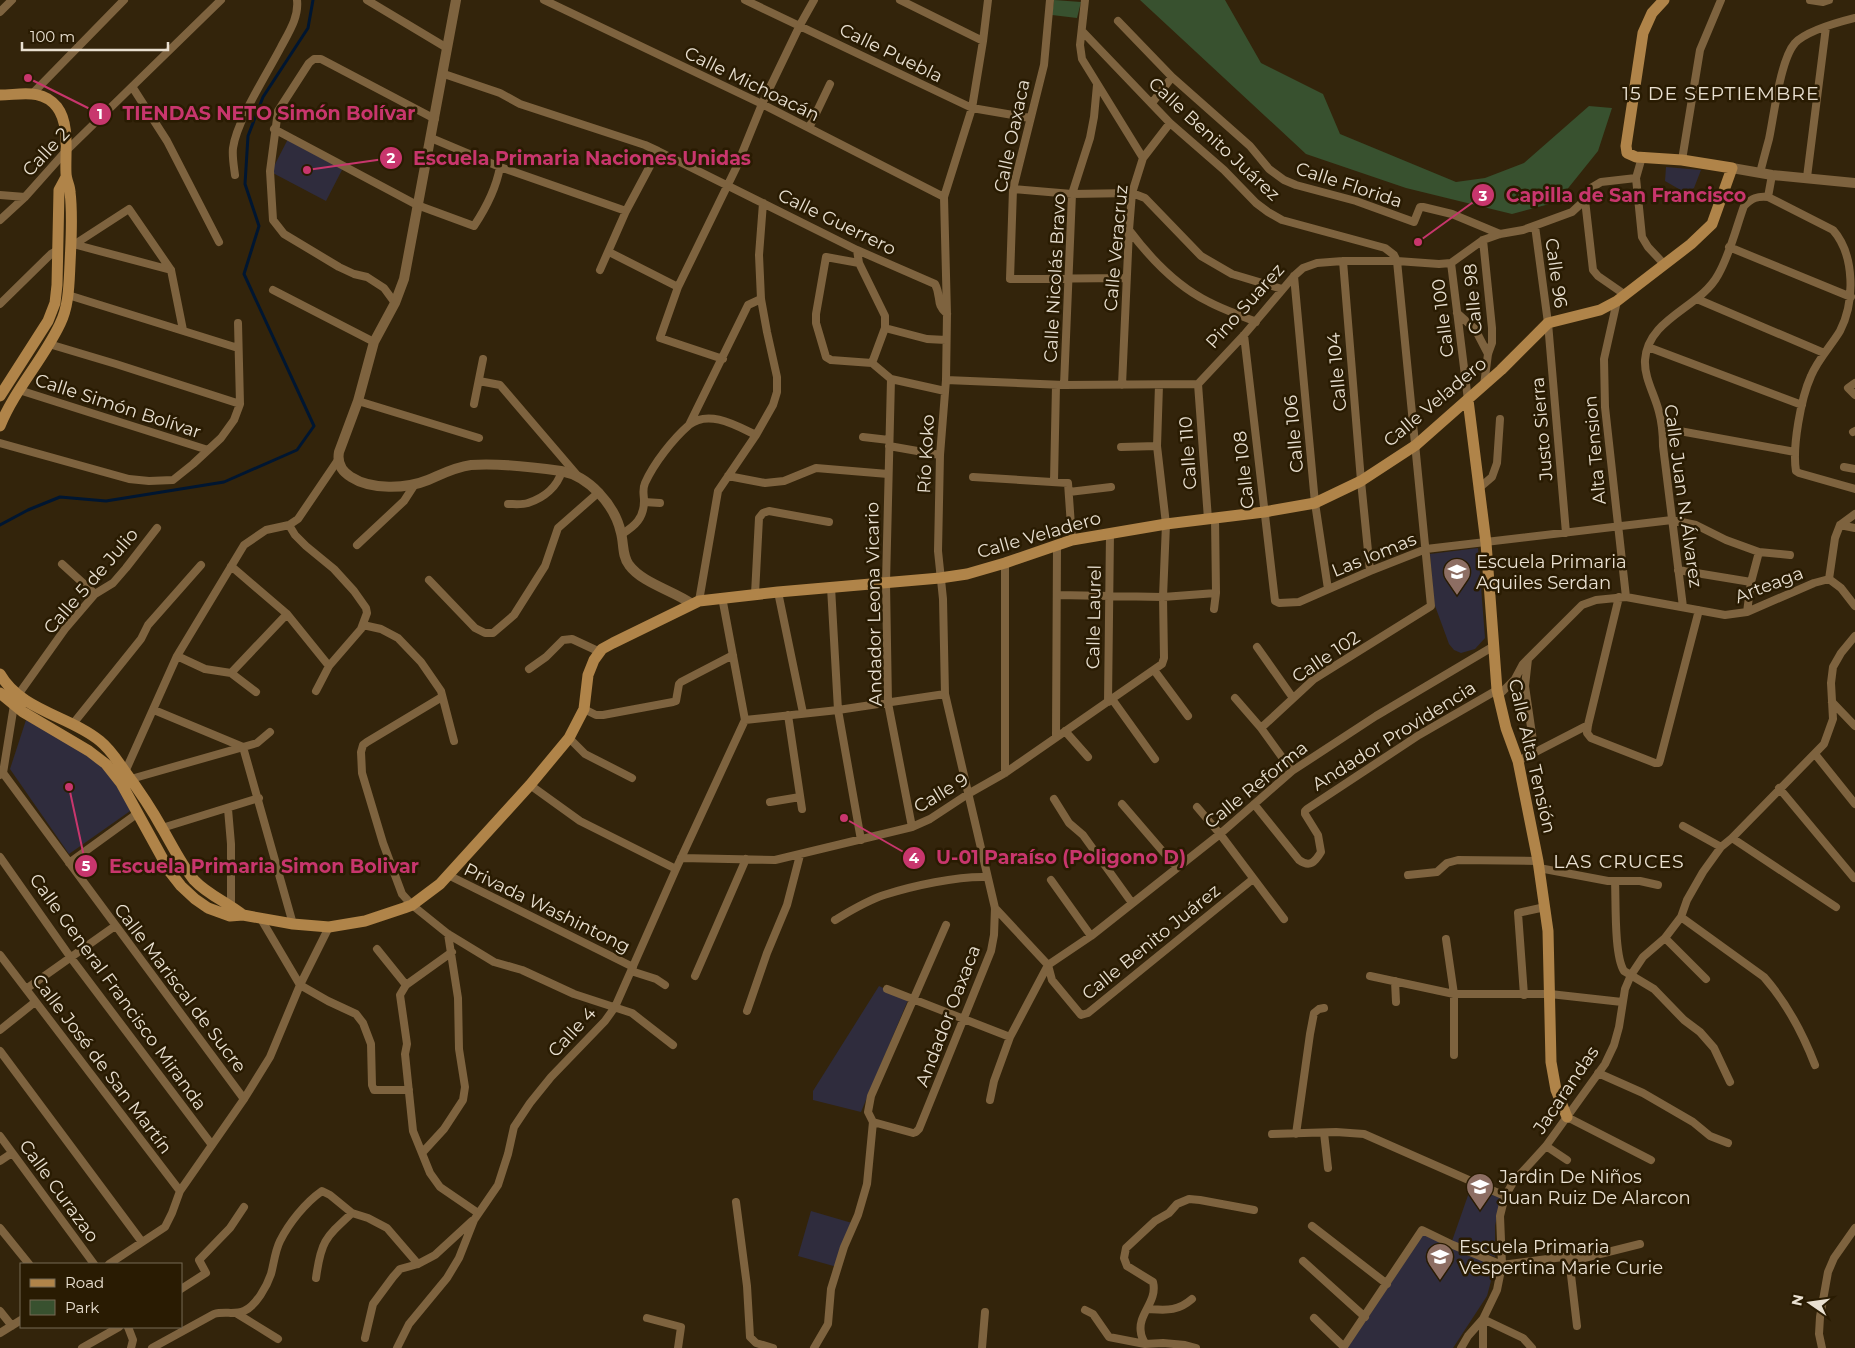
<svg xmlns="http://www.w3.org/2000/svg" width="1855" height="1348" viewBox="0 0 1855 1348" font-family="Montserrat,sans-serif">
	<rect width="100%" height="100%" fill="#33240b"/>
	<path fill="#2f2c3d" d="M288,139l55,29 -17,33 -55,-29z
		M1666,167l35,3 -7,18 -10,4 -19,-11z
		M1478,548l7,90 -10,11 -14,4 -7,-3 -5,-6 -15,-41 -4,-49z
		M26,720l49,26 28,21 30,42 -64,45 -59,-85z
		M879,986l29,14 -47,112 -48,-12v-9z
		M1472,1184l29,13 -6,29v31l-43,-16z
		M811,1211l41,12 -15,44 -39,-11z
		M1423,1233l72,33 -8,30 -34,52h-106z"/>
	<path fill="#38512f" d="M1054,0l27,2 -4,16 -25,-3z
		M1140,0h85l36,63 62,31 17,40 116,48 29,-4 39,-15 65,-57 23,2 -14,43 -41,51 -45,12 -106,-26 -100,-34z"/>
	<g fill="none" stroke-linecap="round" stroke-linejoin="round">
		<path stroke="#001631" stroke-width="3" d="M0,525l28,-15 32,-13 46,4 118,-19 73,-32 17,-24 -70,-152 15,-48 -14,-42 3,-48 15,-39 45,-69 5,-28"/>
		<path stroke="#7e633f" stroke-width="8" d="M367,0l80,48
			M544,0l218,104 182,93
			M745,0l227,108 58,10
			M900,0l83,41
			M1050,0l-6,65 -31,124 -3,90 116,-1
			M1085,0l-5,45 2,14 61,99
			M1810,0l13,2 6,-2
			M0,12l12,-12
			M1118,21l54,56 78,69 19,23 15,11 12,5 60,16 58,21 6,-15h3l29,7 48,20
			M1082,31l88,92 54,47 32,33 12,9 14,8 103,28 9,7 3,6 34,345 -117,73 -53,49
			M444,74l56,19 20,11 125,41 13,6 199,99 78,34c7,13 0,20 12,30
			M133,88l34,53 52,101
			M33,93l91,-93
			M1152,103l20,-26
			M809,128l21,-44
			M274,129l143,76 57,21c12,-18 22,-37 26,-59
			M431,138l69,29 126,44
			M1682,160l18,-110 21,-50
			M1760,173c3,-12 6,-23 9,-34 5,-23 11,-79 26,-96 12,-12 44,-21 60,-25
			M235,175c-1,-8 -3,-18 -2,-27 4,-28 34,-74 48,-101 8,-15 18,-30 16,-47
			M1807,177l19,-150
			M1636,178l6,59 6,10 16,17
			M1013,189l59,5 60,-1 13,5 56,58 31,18 50,15
			M0,195l25,2
			M1768,197l4,-22
			M1585,200l8,70 5,6 26,18
			M0,220l25,-23 41,-46 155,-151
			M1535,226l13,97 18,210
			M1129,230c21,28 49,57 80,72 15,8 31,13 47,20
			M1483,240l9,88v15l-4,11 -4,31
			M73,244l98,26
			M75,244l54,-35 42,61 12,60
			M1729,247l122,50
			M857,250l2,13 26,53v12l-13,35
			M609,252l69,35
			M1343,261l18,220 9,90
			M859,263l-33,-6 -10,57v9l10,34 5,3 41,3 19,16 54,12
			M1451,263l17,137
			M600,270l26,-59 32,-60
			M1294,276l21,227 13,86
			M273,290l101,52
			M68,295l170,53
			M1697,299l127,54
			M1617,301l-13,58 1,48 21,190
			M395,303l-11,-15 -17,-11 -13,-3 -15,-7 -55,-33 -11,-14 -3,-49 8,-60 31,-48 5,-4h7l114,60
			M0,304l51,-50 7,-4
			M1457,313l18,16 13,25
			M885,328l42,11 19,1
			M1244,335l31,266 4,2 20,-1 71,-31 56,-22 246,-29 24,5 30,15 33,12 31,3
			M49,344l67,20 124,40
			M1648,347l154,58
			M723,359l-63,-21 18,-51 58,-119 26,-64 38,-79 14,-25
			M891,379l-5,204 2,120 24,124
			M946,380l118,5 134,-1
			M479,381l21,4 77,90
			M1855,383l-7,5 7,7
			M1198,384l46,-49 50,-59 9,-8 14,-5 26,-2h54l42,3 12,-1 32,-23 17,-6 23,-4 49,-18 13,-12 6,-12 10,-6 35,-4 6,-21
			M1198,384l10,135
			M1064,385l8,-191 18,-56 4,-21 3,-32
			M1122,385l7,-155 3,-37 11,-35 27,-35
			M19,390l189,60
			M358,401l121,37
			M474,404l9,-45
			M689,425c20,-16 48,1 67,10
			M1663,428l132,24
			M1853,432l2,-1
			M863,437l26,3
			M0,443l129,36 20,2 24,-1 20,-16 28,-26 13,-18 6,-16 -2,-81
			M889,446l51,9
			M1121,447l36,-1
			M1844,467l11,2
			M728,476l37,7 19,-2 32,-13 72,6
			M973,477l95,6 4,57
			M1054,481l2,-96
			M1478,489l14,-12 5,-14 3,-44
			M1069,492l42,-5
			M644,502l16,1
			M508,504c6,0 14,1 20,-1 16,-5 29,-16 34,-32
			M289,525l6,10 11,11 28,23 20,22 12,17 1,5 -6,16 -32,37 -13,25
			M1840,525l15,3
			M622,534c13,-8 22,-16 22,-33 0,-7 -2,-11 1,-18 9,-20 28,-44 44,-58l59,-120 13,-6
			M357,545l47,-44 11,-17
			M1005,563v210
			M62,564l33,30
			M231,566l56,48 42,52
			M1678,570l73,12
			M1829,579l6,-41 5,-13 15,-11
			M1829,579l12,9 14,18
			M429,580l46,48 10,5h8l21,-18 31,-49 13,-38 41,-36
			M831,587l7,123 23,130
			M778,592l25,121
			M755,594l4,-76 4,-5 6,-2 60,11
			M1057,595l106,2 53,-4
			M722,597l23,123
			M1619,597l-31,128 -1,8 4,5 64,25h4l1,-3 39,-150
			M699,601l19,-110 38,-56 17,-30 4,-13v-15l-10,-45 -6,-33 -2,-44 4,-52
			M1683,607l-20,-161c0,-12 -1,-23 -4,-34 -4,-17 -15,-34 -14,-52 3,-42 55,-52 73,-85 12,-21 18,-47 26,-69 8,-8 13,-10 24,-9l65,33c22,25 22,72 7,101 -9,15 -22,28 -29,45 -10,22 -19,71 -15,95l3,2 56,16
			M1214,609l2,-16 -1,-75
			M1747,612l4,-30 8,-30
			M363,625l18,4 17,9 23,24 20,29 13,50
			M1257,647l36,51
			M177,656l28,13 26,4
			M1528,659l-3,27 8,55 -2,13
			M529,669l17,-12 17,-17 9,-1 28,13
			M1154,670l34,46
			M231,673l56,-59
			M231,673l25,19
			M1498,696l17,-17 8,-15 59,-59 14,-5 30,-3 99,18 22,-3 67,-29 15,-4
			M442,697l-75,45 -4,3 -2,7 1,21 21,70 19,51 10,11 36,29 46,28 28,8 52,24 58,19 41,32
			M1235,698l26,30 31,43
			M1112,699l43,60
			M1108,702l2,-169
			M1832,702l23,24
			M584,709l12,6h7l70,-13 3,-1 3,-17 2,-2 52,-27
			M154,710l89,37 50,177
			M788,715l14,94
			M745,720l93,-10 107,-16
			M72,725l69,-86 7,-14 53,-60
			M1065,731l23,26
			M1056,737l1,-191
			M569,738l16,16 47,24
			M1815,754l40,50
			M1518,761l70,-36
			M125,772l52,-116 67,-111 22,-15 23,-5 9,-6 40,-59
			M3,773l241,326
			M0,775l3,-2 11,-68 4,-10 47,-66 30,-35 18,-11 13,-15 31,-40
			M131,779l126,-36 13,-11
			M530,785l50,36 96,48
			M1779,788l75,90
			M1054,799l15,24 14,12 49,68
			M770,802l30,-5
			M1122,804l55,64
			M1254,804l45,56c11,8 16,2 22,-8l-3,-17 -13,-21v-3l2,-2 112,-74 78,-45
			M1197,807l23,27 64,85
			M228,809l3,35v65
			M1683,826l38,21
			M162,828l97,-30
			M1732,838l104,69
			M0,857l71,101 141,187
			M681,858l94,2 137,-33 18,-8 38,-25 37,-21 157,-109 2,-6 -1,-61 3,-73 -9,-78 2,-61
			M69,863l69,-50
			M1539,868l69,13h32l18,4
			M448,875l185,92
			M1408,875l29,-3 10,-9 11,-3 80,1
			M1051,880l40,56
			M1615,881c1,20 -1,75 9,90l30,18 30,31 16,12 14,16 16,34
			M995,908l53,57 4,15 29,35 7,-2 165,-134
			M1681,917l83,60c22,25 39,57 51,88
			M261,919l39,66 28,16 28,13 7,9 8,21 1,41 2,5h35
			M835,920c15,-9 31,-19 49,-25 28,-9 73,-19 103,-18
			M1665,938l41,41
			M1446,939l8,55v61
			M377,949l29,36
			M452,952l-46,33 -6,10 7,49 -2,10 8,77 17,42 10,14 38,26
			M0,955l180,236
			M631,971l25,8 9,6
			M695,976l51,-117
			M1370,976l84,18h96l72,8
			M1395,981l1,21
			M26,989l89,-63
			M887,989l123,48
			M1524,995l-6,-82 27,-6
			M747,1011l20,-58 20,-48 13,-50
			M0,1030l35,-28
			M0,1051l142,191
			M1598,1073l45,20 50,29 17,14 18,7
			M990,1100l4,-19 16,-44 38,-72 43,-29 129,-102 72,-63 84,-55 118,-70
			M1567,1117l84,43
			M873,1122l40,11 3,-1 3,-3 72,-178 3,-16 1,-27 -50,-214 -2,-95 -5,-48 2,-96 6,-75 1,-66 -3,-117 28,-89 11,-67 5,-41
			M1324,1133l4,35
			M1272,1134l64,-2 28,2 141,62
			M1296,1134l14,-100 4,-21 5,-4 5,-1
			M0,1136l94,128
			M1546,1146l21,14
			M422,1153l22,-24 19,-29 2,-13 -6,-38 -1,-51 -10,-64
			M0,1161l12,-8
			M736,1202l11,84 3,51 6,6 17,5
			M1312,1226l75,58
			M0,1228l29,36
			M1569,1258l8,68
			M1303,1261l62,56
			M109,1264l56,-37 7,-14 8,-22 64,-92 26,-42 30,-72 29,-58
			M316,1278c5,-37 9,-40 36,-65
			M181,1289l25,-16 -7,-13 31,-32 14,-21
			M1147,1309c19,1 30,3 45,-10
			M1085,1310l8,4 16,23 36,7 18,-1 22,2 11,3
			M0,1311l12,15
			M236,1313l42,26
			M647,1318l34,9 -3,21
			M1314,1318l30,29
			M128,1327l5,13 -2,8
			M0,1333l21,-13
			M365,1338l8,-34 20,-27 7,-8 18,-5 17,-9 37,-34
			M1145,1344c-1,-3 -4,-8 -4,-11 -4,-19 17,-31 12,-51l-26,-16 -3,-8 2,-10 29,-27 14,-8 8,-9 12,-5 11,1 54,10
			M82,1348l37,-21
			M152,1348l62,-34c10,-3 21,1 30,-3 12,-5 23,-25 27,-37 3,-11 4,-23 9,-33 9,-18 25,-38 42,-50l8,4 22,18 16,5 19,10 31,36
			M397,1348l12,-24 38,-46 12,-20 15,-38 24,-35 10,-31 6,-27 16,-24 21,-26 54,-56 10,-14 61,-138 69,-149
			M814,1348l14,-24 3,-35 13,-42 14,-32 9,-31 6,-62 -5,-10 3,-16 75,-171
			M982,1348l3,-36
			M1343,1348l79,-118 31,15 49,20 61,-8 21,1 56,-14
			M1461,1348l7,-12 15,-17 14,-29 5,-25 -2,-49 5,-20 9,-15 32,-35 59,-82 9,-19 5,-18 6,-38 6,-14 12,-18 22,-19 16,-21 6,-17 16,-28 18,-25 11,-9 92,-94 9,-25 -2,-36 2,-16 8,-14 14,-17
			M1483,1348v-29l40,19 9,10
			M1822,1348l-3,-14 1,-17 8,-45 6,-14 21,-30"/>
		<path stroke="#7e633f" stroke-width="10" d="M456,0l-52,279 -9,24 -21,39 -16,59 -19,51c-2,11 2,19 12,25 20,13 55,12 77,3 14,-6 27,-13 43,-15 27,-2 62,2 90,6 28,5 54,34 60,62 3,11 1,23 8,32 13,18 45,26 63,39
			M1732,168l40,7 83,8"/>
		<path stroke="#b08449" stroke-width="11" d="M0,95c20,0 42,-7 57,12 13,17 8,46 9,66 0,7 4,13 4,19 3,24 1,48 0,72 -1,20 -1,42 -10,60 -17,36 -45,65 -60,102
			M0,396l48,-75 7,-18 2,-18 2,-95 7,-13
			M1468,400l18,143 11,147 9,38 12,33 20,100 10,70 3,131 5,28 11,27
			M0,674c21,37 70,42 100,67 10,8 17,19 24,29 14,19 27,38 38,58 10,17 19,36 32,52 14,15 33,22 49,35
			M0,693l23,19 66,39 17,13 15,19 49,89 11,14 14,13 13,9 22,8 13,-1 50,9 36,3 36,-6 39,-13 8,-3 28,-21 90,-99 39,-47 15,-29 4,-34 6,-15 8,-11 11,-6 86,-42 79,-9 162,-14 27,-4 38,-11 67,-23 94,-16 98,-12 51,-9 46,-22 55,-36 85,-75 47,-47 52,-13 17,-9 74,-57 21,-20 20,-56 -50,-8 -46,-3 -9,-4 -1,-7 17,-113 9,-20 12,-13"/>
	</g>
	<defs>
		<symbol id="school-pin" viewBox="-11 -11 22 30"><path d="M0 17L-7.5 6A9.5 9.5 0 1 1 7.5 6Z" fill="#8d6e63" stroke="#291b02"/><path d="M0-5L7-2L0 1L-7-2ZM-4 1L0 2.5L4 1V4Q0 6-4 4Z" fill="#fff"/></symbol>
	</defs>
	<g fill-rule="evenodd">
		<use href="#school-pin" x="1441" y="556" width="32" height="43"/>
		<use href="#school-pin" x="1464" y="1171" width="32" height="43"/>
		<use href="#school-pin" x="1424" y="1241" width="32" height="43"/>
	</g>
	<g text-anchor="middle" stroke-width="5" stroke-linejoin="round" paint-order="stroke">
		<g font-size="18" fill="#e9e0d1" stroke="#291b02">
			<text transform="translate(891 53) rotate(26)" y="6">Calle Puebla</text>
			<text transform="translate(752 84) rotate(26)" y="6">Calle Michoacán</text>
			<text transform="translate(1012 136) rotate(-78)" y="6">Calle Oaxaca</text>
			<text transform="translate(1214 139) rotate(43)" y="6">Calle Benito Juárez</text>
			<text transform="translate(46 152) rotate(-47)" y="6">Calle 2</text>
			<text transform="translate(1349 185) rotate(18)" y="6">Calle Florida</text>
			<text transform="translate(837 222) rotate(26)" y="6">Calle Guerrero</text>
			<text transform="translate(1116 248) rotate(-85)" y="6">Calle Veracruz</text>
			<text transform="translate(1556 273) rotate(82)" y="6">Calle 96</text>
			<text transform="translate(1055 278) rotate(-87)" y="6">Calle Nicolás Bravo</text>
			<text transform="translate(1473 299) rotate(-95)" y="6">Calle 98</text>
			<text transform="translate(1245 306) rotate(-48)" y="6">Pino Suarez</text>
			<text transform="translate(1443 318) rotate(-97)" y="6">Calle 100</text>
			<text transform="translate(1337 372) rotate(-95)" y="6">Calle 104</text>
			<text transform="translate(1435 402) rotate(-40)" y="6">Calle Veladero</text>
			<text transform="translate(118 406) rotate(18)" y="6">Calle Simón Bolívar</text>
			<text transform="translate(1542 429) rotate(-95)" y="6">Justo Sierra</text>
			<text transform="translate(1294 434) rotate(-95)" y="6">Calle 106</text>
			<text transform="translate(1595 450) rotate(-95)" y="6">Alta Tension</text>
			<text transform="translate(1188 453) rotate(-94)" y="6">Calle 110</text>
			<text transform="translate(926 454) rotate(-87)" y="6">Río Koko</text>
			<text transform="translate(1244 470) rotate(-96)" y="6">Calle 108</text>
			<text transform="translate(1683 496) rotate(82)" y="6">Calle Juan N. Álvarez</text>
			<text transform="translate(1039 535) rotate(-16)" y="6">Calle Veladero</text>
			<text transform="translate(1374 555) rotate(-22)" y="6">Las lomas</text>
			<text transform="translate(91 581) rotate(-49)" y="6">Calle 5 de Julio</text>
			<text transform="translate(1769 585) rotate(-21)" y="6">Arteaga</text>
			<text transform="translate(874 604) rotate(-91)" y="6">Andador Leona Vicario</text>
			<text transform="translate(1094 617) rotate(-89)" y="6">Calle Laurel</text>
			<text transform="translate(1326 657) rotate(-34)" y="6">Calle 102</text>
			<text transform="translate(1394 736) rotate(-32)" y="6">Andador Providencia</text>
			<text transform="translate(1532 756) rotate(77)" y="6">Calle Alta Tensión</text>
			<text transform="translate(1256 785) rotate(-39)" y="6">Calle Reforma</text>
			<text transform="translate(941 793) rotate(-31)" y="6">Calle 9</text>
			<text transform="translate(547 908) rotate(26)" y="6">Privada Washintong</text>
			<text transform="translate(1151 942) rotate(-39)" y="6">Calle Benito Juárez</text>
			<text transform="translate(180 988) rotate(53)" y="6">Calle Mariscal de Sucre</text>
			<text transform="translate(118 992) rotate(54)" y="6">Calle General Francisco Miranda</text>
			<text transform="translate(948 1016) rotate(-69)" y="6">Andador Oaxaca</text>
			<text transform="translate(572 1032) rotate(-47)" y="6">Calle 4</text>
			<text transform="translate(102 1064) rotate(53)" y="6">Calle José de San Martín</text>
			<text transform="translate(1566 1090) rotate(-56)" y="6">Jacarandas</text>
			<text transform="translate(59 1191) rotate(54)" y="6">Calle Curazao</text>
		</g>
		<g font-size="18" fill="#e9e0d1" stroke="#291b02" text-anchor="start">
			<text x="1476" y="568">Escuela Primaria<tspan x="1476" dy="21">Aquiles Serdan</tspan></text>
			<text x="1499" y="1183">Jardin De Niños<tspan x="1499" dy="21">Juan Ruiz De Alarcon</tspan></text>
			<text x="1459" y="1253">Escuela Primaria<tspan x="1459" dy="21">Vespertina Marie Curie</tspan></text>
		</g>
		<g font-size="19" letter-spacing="1" fill="#e9e0d1" stroke="#291b02">
			<text x="1721" y="100">15 DE SEPTIEMBRE</text>
			<text x="1619" y="868">LAS CRUCES</text>
		</g>
	</g>
	<path fill="none" stroke="#c8366d" stroke-width="2" d="M28 78L100 114M307 170L391 158M1418 242L1483 195M844 818L914 858M69 787L86 866"/>
	<g fill="#c8366d" stroke="#291b02" stroke-width="2">
		<circle cx="28" cy="78" r="5"/>
		<circle cx="307" cy="170" r="5"/>
		<circle cx="1418" cy="242" r="5"/>
		<circle cx="844" cy="818" r="5"/>
		<circle cx="69" cy="787" r="5"/>
		<circle cx="100" cy="114" r="12"/>
		<circle cx="391" cy="158" r="12"/>
		<circle cx="1483" cy="195" r="12"/>
		<circle cx="914" cy="858" r="12"/>
		<circle cx="86" cy="866" r="12"/>
	</g>
	<g font-size="15" text-anchor="middle" font-weight="bold" fill="#fff">
		<text x="100" y="119">1</text>
		<text x="391" y="163">2</text>
		<text x="1483" y="201">3</text>
		<text x="914" y="863">4</text>
		<text x="86" y="871">5</text>
	</g>
	<g font-size="19" text-anchor="middle" font-weight="bold" fill="#c8366d" stroke="#291b02" stroke-width="5" stroke-linejoin="round" paint-order="stroke">
		<text x="269" y="120">TIENDAS NETO Simón Bolívar</text>
		<text x="582" y="165">Escuela Primaria Naciones Unidas</text>
		<text x="1626" y="202">Capilla de San Francisco</text>
		<text x="1061" y="864">U-01 Paraíso (Poligono D)</text>
		<text x="264" y="873">Escuela Primaria Simon Bolivar</text>
	</g>
	<rect x="20" y="1263" width="162" height="65" fill="#291b02" stroke="#766a55"/>
	<rect x="30" y="1279" width="25" height="8" fill="#b08449" stroke="#766a55"/>
	<text x="65" y="1288" font-size="15" fill="#e9e0d1">Road</text>
	<rect x="30" y="1300" width="25" height="15" fill="#38512f" stroke="#766a55"/>
	<text x="65" y="1313" font-size="15" fill="#e9e0d1">Park</text>
	<g transform="translate(1810 1303) rotate(283)" stroke="#291b02" stroke-width="4" paint-order="stroke">
	<path d="M0-4L9 19L0 12L-9 19Z" fill="#e9e0d1"/>
	<text y="-8" font-size="14" font-weight="bold" text-anchor="middle" fill="#e9e0d1">N</text>
	</g>
	<path d="M22 42v8h146v-8" fill="none" stroke="#e9e0d1" stroke-width="2.5"/>
	<text x="30" y="42" font-size="15" fill="#e9e0d1" stroke="#291b02" stroke-width="4" paint-order="stroke">100 m</text>
</svg>
